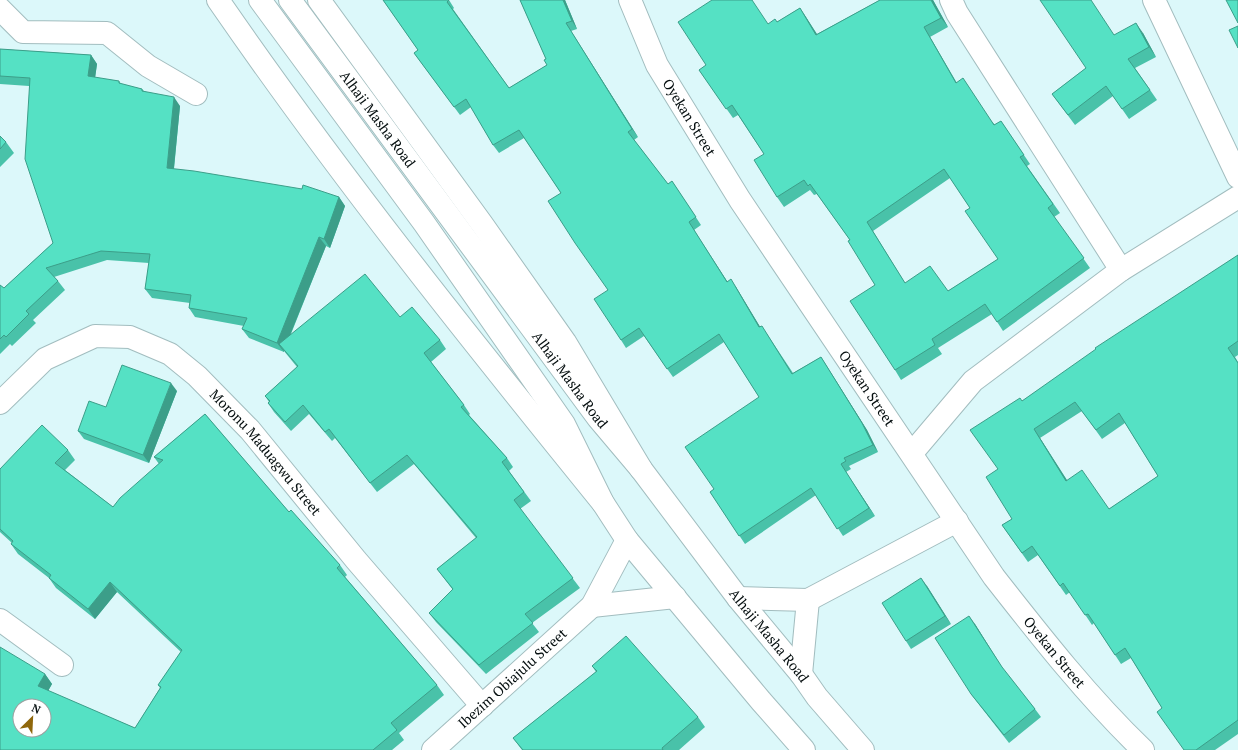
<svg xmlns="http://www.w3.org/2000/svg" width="1238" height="750" viewBox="0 0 1238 750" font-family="'PT Serif',serif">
	<rect width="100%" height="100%" fill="#dcf8fa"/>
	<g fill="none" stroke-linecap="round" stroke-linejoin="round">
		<defs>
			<g id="minor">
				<path d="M260,0l164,223 140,201 39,79 24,37 134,161 43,49"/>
				<path id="s1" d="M290,0l308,418 43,51 97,129 63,76 16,23 46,53"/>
				<path id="s2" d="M630,0l27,65 83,135 254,377c47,60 94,120 149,173"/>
				<path d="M951,0l6,13 164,257"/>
				<path d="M1154,0l84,177"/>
				<path d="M0,9l23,23 84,1 41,33 48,28"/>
				<path id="s3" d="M0,403l45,-44 50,-23 35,1 40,17 27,22 53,54 106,130 126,146"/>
				<path d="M912,453l61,-72 148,-111 117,-73"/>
				<path d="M738,598l70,2 149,-79"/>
				<path d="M592,606l83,-9"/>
				<path d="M0,620l62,45"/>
				<path d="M801,674l7,-74"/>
				<path id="s4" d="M433,750l159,-144 35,-66"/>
			</g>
			<path id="major" d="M218,0c120,174 252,339 385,503
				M319,0l163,224 83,118 76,127"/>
		</defs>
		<use href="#minor" stroke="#a2bdbf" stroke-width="24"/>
		<use href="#major" stroke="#a2bdbf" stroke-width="24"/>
		<use href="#minor" stroke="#fff" stroke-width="22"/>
		<use href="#major" stroke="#fff" stroke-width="22"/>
	</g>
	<path fill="#49c2a9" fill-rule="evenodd" d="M383,0h66l5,8 -1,1 56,79 38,-23 -1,-6 -26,-59h45l12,29 -6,2 67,106 -4,3 34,44 4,-3 29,44 -7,5 33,51 9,6 24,40 7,7 26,39 28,-16 46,73 11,22 -29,14 2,3 -5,3 29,44 -32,20 -27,-41 -71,49 -35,-52 4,-3 45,-92 -35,-55 -51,35 -29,-41 -18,12 -5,-8 -13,-50 -47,-97 -37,-55 -25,15 -6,-8 -22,-38 -11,8 -46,-62 4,-3z
		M880,0h53l15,27 -18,10 27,46 38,42 6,-4 29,43 -3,2 33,47 -6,4 36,51 -87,63 -11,-17 -54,34 4,6 -41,26 -6,-10 -20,-85 -25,-45 -33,-46 -3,1 -4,-5 -26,17 -7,-10 -13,-43 -26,-39 -5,3 -34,-48 69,-46 9,-2 23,-14 17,26zM950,178l20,30 28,51 -50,32 -43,-8 -32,-52z
		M1143,33l13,24 -21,11 22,32 -28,19 -16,-23 -38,29 -23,-31 34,-26 28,-33z
		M0,49l91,6 6,9 -2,14 24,3 2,3 21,5 2,2 36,15 -6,63 165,28 6,9 -15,42 -4,-2 -35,88 109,-17 40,23 6,9 -15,13 33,43 6,9 -1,1 38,43 6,9 -4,4 22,30 -11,8 60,79 -48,35 7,9 -53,42 -50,-52 -7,-9 24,-23 -16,-21 39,-31 -62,-74 -37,28 -42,-54 -3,3 -23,-27 -18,17 -17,-19 -6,-9 1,-1 -4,-6 32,-29 -13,-16v1l-35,-14 -7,-9 2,-3 -49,-9 -6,-9 1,-5 -38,-5 -7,-9 4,-26 -42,-3 -53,17 4,4 7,9 -32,30 3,3 -24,23 -2,-2 -10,10v-69l4,3 49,-45 -24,-157 -29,-2z
		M0,136l6,6 8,11 -14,14z
		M1238,255v100l-3,2 3,5v372l-23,16h-31l-22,-42 -31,-50 -10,6 -27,-41 -2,2 -22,-33 -4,3 -28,-40 -10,7 -26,-37 10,-6 -14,-50 24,-68zM1082,411l20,28 23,-16 33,53 -49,33 -42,-29 -27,-42z
		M177,391l-28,72 -65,-24 -6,-8 28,-24z
		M205,414l84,98 51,53 7,10 -2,2 92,108 7,10 -45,38 5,7 -12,10h-392l45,-76 7,10 -4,7 87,37 25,-40 -2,-3 23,-33 -64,-60 -22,27 -39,-31 -7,-10 -31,-24 -7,-10 1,-1 -12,-11v-63l68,-19 7,10 -10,10 48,37 46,-43 -5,-7z
		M927,586l24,38 -40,25 -5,-8z
		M975,624l29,47 31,38 6,8 -32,26 -32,-41 -6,-8z
		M592,666l106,51 7,10 -26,23h-157l-9,-12 83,-66z"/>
	<path fill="#3c9e89" d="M563,0h2l12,29 -5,-8z
		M931,0h2l15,27 -7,-9z
		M800,8l6,9 17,27 -7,-9z
		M566,23l5,8 67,106 -6,-8z
		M1136,23l7,10 13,24 -7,-10z
		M924,27l6,10 32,56 -6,-10z
		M91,55l6,9 -3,21 -6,-9z
		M174,97l6,9 -7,71 -6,-9z
		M339,197l6,9 -15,42 -6,-9z
		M689,222l5,8 38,59 -5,-7z
		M319,237l7,9 -42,104 -5,-6 5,7v1l-7,-9z
		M731,279l5,8 29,48 -6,-8z
		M821,357l46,73 11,22 -5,-7z
		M171,383l6,8 -28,72 -6,-8z
		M1034,429l6,9 33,52 -7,-9z
		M841,464l5,8 29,44 -6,-8z
		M921,578l6,8 24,38 -6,-8z
		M110,582l7,10 -22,27 -7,-10z
		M969,616l6,8 32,51 -5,-8z
		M45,674l7,10 -7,12 -7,-10z"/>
	<path fill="#55e1c4" stroke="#3c9e89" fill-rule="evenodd" d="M383,0h66l-2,2 62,86 38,-23 -3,-5 2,-1 -26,-59h43l9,21 -6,2 66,106 -4,3 40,52 4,-3 24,36 -7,5 38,60 4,-3 28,48 3,-1 30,48 29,-17 41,66 11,22 -29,13 2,3 -5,3 28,44 -32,21 -26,-41 -72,48 -29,-44 4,-3 -29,-42 74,-50 -40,-63 -52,35 -28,-41 -18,12 -27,-41 14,-9 -33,-47 -27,-42 13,-8 -42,-63 -26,15 -27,-46 -12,8 -40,-54 4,-3z
		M712,0h40l16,24 7,-5 2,3 23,-14 16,27 64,-35h51l10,18 -17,9 32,56 7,-5 31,47 7,-4 23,34 -4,2 33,47 -5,4 36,50 -87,64 -12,-18 -53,35 3,6 -40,25 -45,-69 25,-16 -27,-44 2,-1 -40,-56 -2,2 -4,-6 -27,17 -23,-37 10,-6 -32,-49 -6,4 -27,-39 7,-5 -28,-43zM944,169l26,39 -5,3 33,48 -50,32 -18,-25 -25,17 -38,-61z
		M1040,0h51l23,35 22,-12 13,24 -21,12 22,31 -28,19 -16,-23 -38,29 -16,-21 34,-26z
		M1226,0h12v23z
		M1238,26v22l-9,-18z
		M0,49l91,6 -3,21 31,5v2l23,6v2l32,6 -7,71 27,3 108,18 1,-4 36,12 -15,42 -5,-2 -42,106 -35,-14 5,-11 -58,-10 2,-13 -46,-6 5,-35 -49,-3 -55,17 12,13 -32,30 3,3 -23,23 -2,-2 -4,4v-54l4,3 49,-45 -28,-84 5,-81 -30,-2z
		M0,136l6,6 -6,7z
		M1238,255v86l-10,7 10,15v357l-42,30h-12l-27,-38 5,-4 -37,-60 -10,7 -27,-41 -3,1 -22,-32 -3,3 -28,-40 -10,7 -20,-28 10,-6 -26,-42 12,-8 -28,-39 50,-32 2,3 74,-52 -1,-1zM1075,402l21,28 23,-17 39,63 -49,33 -27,-39 -16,11 -32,-52z
		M365,274l35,43 12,-10 28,33 -16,13 40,52 -3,2 46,51 -5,4 22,30 -10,8 59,78 -48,36 8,9 -54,42 -50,-52 24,-24 -16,-20 40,-32 -70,-82 -37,28 -41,-54 -4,3 -22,-27 -18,17 -17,-19 2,-2 -5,-5 33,-30 -19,-22z
		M122,365l49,18 -28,72 -65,-24 11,-30 17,6z
		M205,414l84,98 2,-2 49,55 -3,3 100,117 -46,38 6,7 -24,20h-373v-103l45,27 -7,12 97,42 26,-41 -3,-2 24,-35 -72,-68 -22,27 -39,-31 2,-3 -40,-31 2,-3 -13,-12v-60l42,-44 26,25 -13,13 58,44 7,-9 43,-38 -9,-3zM20,706h24v24h-24z
		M921,578l24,38 -39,25 -24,-38z
		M969,616l33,51 33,42 -31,26 -33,-41 -36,-56z
		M626,636l72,81 -36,31 1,2h-140l-10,-12 84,-67 -5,-5z"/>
	<g text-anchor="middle" stroke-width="3" stroke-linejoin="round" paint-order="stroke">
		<g font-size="14" fill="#050e0f" stroke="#fff">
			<text dy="5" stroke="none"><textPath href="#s2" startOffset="132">Oyekan Street</textPath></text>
			<text dy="5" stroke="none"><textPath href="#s1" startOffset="148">Alhaji Masha Road</textPath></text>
			<text dy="5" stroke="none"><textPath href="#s1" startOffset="472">Alhaji Masha Road</textPath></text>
			<text dy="5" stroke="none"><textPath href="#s2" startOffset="456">Oyekan Street</textPath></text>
			<text dy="5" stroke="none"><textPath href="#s3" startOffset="334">Moronu Maduagwu Street</textPath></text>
			<text dy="5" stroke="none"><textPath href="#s1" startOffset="796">Alhaji Masha Road</textPath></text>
			<text dy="5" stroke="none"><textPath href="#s2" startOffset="780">Oyekan Street</textPath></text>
			<text dy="5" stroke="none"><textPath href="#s4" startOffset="107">Ibezim Obiajulu Street</textPath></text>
		</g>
	</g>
	<g transform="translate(32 718) rotate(24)"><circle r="19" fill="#ffffff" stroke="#9b9f9f"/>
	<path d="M0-3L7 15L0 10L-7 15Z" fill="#8f670c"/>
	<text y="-6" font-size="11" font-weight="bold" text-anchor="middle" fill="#050e0f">N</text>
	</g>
</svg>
